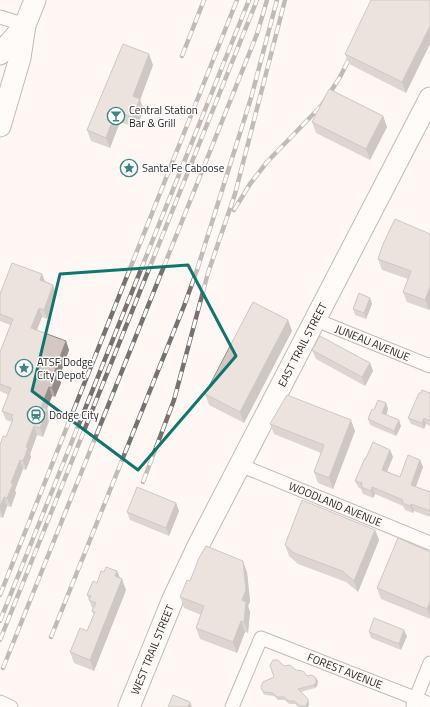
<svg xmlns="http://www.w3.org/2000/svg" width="430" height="707" viewBox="0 0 430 707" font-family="'Titillium Web',sans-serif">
	<rect width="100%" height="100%" fill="#fff7f4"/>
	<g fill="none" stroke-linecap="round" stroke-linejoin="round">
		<defs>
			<g id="street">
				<path d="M0,17l25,8"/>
				<path id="s1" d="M316,320l114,46"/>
				<path id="s2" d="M240,465l190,78"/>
				<path d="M0,702l11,5"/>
				<path d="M413,705l17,-42"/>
				<path id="s3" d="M232,707l29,-69 169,66"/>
			</g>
			<g id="primary">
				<path d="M0,54l25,-29"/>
				<path d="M0,126l20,-68 5,-33 10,-25"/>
				<path id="s4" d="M129,707l44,-108 27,-57 230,-444"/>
			</g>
		</defs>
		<use href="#street" stroke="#7b6f6b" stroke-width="15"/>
		<use href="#primary" stroke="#7b6f6b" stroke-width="23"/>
		<use href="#street" stroke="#fff" stroke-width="13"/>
		<use href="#primary" stroke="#fff" stroke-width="21"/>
		<defs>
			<path id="rail" d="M182,56l22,-56
				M234,210l16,-26 17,-22 55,-57 18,-28 13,-26
				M143,482l31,-82 34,-127 27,-79 50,-194
				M0,595l237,-595
				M0,621l249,-621
				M51,637l133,-331 13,-36 54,-172 26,-98
				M0,640l257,-640
				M3,668l254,-634 10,-34"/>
		</defs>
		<use href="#rail" stroke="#77716f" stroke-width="4.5"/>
		<use href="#rail" stroke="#fff" stroke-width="3" stroke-dasharray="9" stroke-linecap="butt"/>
	</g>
	<path fill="#b7aca8" d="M430,0l-24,93 -57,-29 -4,-10z
		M153,65l-13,35 4,10 -8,18 -16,-6 -10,26 -19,-7 -4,-11z
		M383,116l4,11 -17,33 -54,-27 -4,-11z
		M430,234v74l-1,2 -22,-8 -4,-10 5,-13 -26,-9 -4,-11z
		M42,274l3,7 8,4 3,9 -9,25 -5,-2 -5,13 29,11 3,9 -10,28 2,5 -6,14 -3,-1 -5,13 3,9 -7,19 -6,-2 -7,19 1,3 -5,13 -3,-1 -8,21 1,3 -5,14 -4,-1 -4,12 -3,-1v-72l6,-8 6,-15 -6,-2 -4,-9 6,-16 -8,-4v-39l10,-27 -10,-4v-27z
		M370,298l2,6 -6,15 -11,-4 -2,-6z
		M288,320l4,11 -48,92 -35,-18 -4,-11z
		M312,350l58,13 3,8 -8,15 -49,-27z
		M421,393h9v33l-4,-2 -2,5 -13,-5 -3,-6z
		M386,403l2,6 -2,6 15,11 -5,10 -26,-11 -2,-6 6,-9z
		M270,424l85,7 -22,58 -15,-6 -4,-11 7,-19 -47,-19z
		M390,450l3,7 -6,14 13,6 20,-17 3,7 -8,20 15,5v25l-16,-6 -1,2 -8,-3 -2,-4 -28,-12 -2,4 -10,-4 -2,-5 -3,-2 -3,-6 11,-23z
		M176,503l3,8 -10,25 -39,-16 -3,-8z
		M375,530l4,10 -21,52 -12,-10 -48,-18 -9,-8 -4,-11z
		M430,552v67l-49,-20 -4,-11z
		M117,571l3,7 6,12 -32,81 -20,-8 -4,-11 17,-21 7,-16 -2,-4 1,-1 -6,-15 10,-12 7,-11z
		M247,572l3,29 -2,5 2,6 -2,21 -3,-1 -8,21 -37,-14 -4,-11 5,-13 -17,-7 -4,-11 10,-16z
		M369,632l38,4 -6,14 -30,-12z
		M284,666l23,10 9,2 2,3 -1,5 -2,2 -14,4 7,7 1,5 -1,3h-9l-4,-3h-6l-4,-4h-7l-4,-4 -9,-1 -2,-2 -1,-3 12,-13z"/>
	<path fill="#958c88" d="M430,26v18l-24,49 -4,-11z
		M149,54l4,11 -13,35 4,10 -8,18 -4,-11 1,-21z
		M116,111l4,11 -10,26 -4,-10z
		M383,116l4,11 -17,33 -4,-11z
		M42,274l3,9 -5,-3z
		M53,285l3,9 -9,25 -3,-9z
		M430,287v21l-1,2 -4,-10z
		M370,298l2,6 -6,15 -2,-6z
		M39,308l3,9 -8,20 -3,-9z
		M288,320l4,11 -48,92 -4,-11z
		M66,341l3,9 -10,28 2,5 -6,14 -3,-9 2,-15z
		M370,363l3,8 -8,15 -3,-9z
		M49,387l3,9 -5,13 3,9 -7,19 -3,-9 1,-21z
		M386,403l2,6 -3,10 -3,-6z
		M424,418l2,6 -2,5 -2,-6z
		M351,420l4,11 -22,58 -4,-11z
		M399,420l2,6 -5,10 -2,-5z
		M34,426l3,9 -7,19 1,3 -5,13 -3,-9 3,-14z
		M390,450l3,7 -8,19 -3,-6z
		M20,460l3,9 -8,21 1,3 -5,14 -4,-9 4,-15z
		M420,460l3,7 -9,25 -3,-7z
		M372,487l3,7 -2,4 -2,-7z
		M4,497l3,9 -4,12 -3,-8v-3z
		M176,503l3,8 -10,25 -3,-8z
		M411,504l3,7 -1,2 -3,-7z
		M375,530l4,10 -21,52 -4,-11z
		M243,561l4,11 3,29 -2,5 2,6 -2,21 -4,-11 -2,-22z
		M117,571l4,10 1,-2 4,11 -32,81 -4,-11z
		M430,601v16l-3,-8z
		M241,621l4,11 -8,21 -4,-11z
		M404,630l3,6 -6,14 -2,-6z
		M316,678l2,3 -1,5 -2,2 -1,-3z
		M308,701l1,3 -1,3h-2v-1z
		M190,702l2,5h-4z"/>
	<path fill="#d5c8c3" stroke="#958c88" d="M371,0h59v26l-28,56 -57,-28z
		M123,44l26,10 -16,42 7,3 -8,18 -16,-6 -10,27 -19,-8z
		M329,89l54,27 -17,33 -54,-27z
		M395,219l35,15v53l-5,13 -22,-8 8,-21 -33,-12 5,-15z
		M12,263l30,11 -2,6 13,5 -9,25 -5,-2 -8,20 35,13 -12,32 3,1 -5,14 -3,-1 -8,20 6,2 -7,19 -6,-2 -8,21 2,1 -5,13 -3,-1 -9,23 2,1 -6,14 -3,-1 -4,10v-62l3,-9 3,1 7,-18 -2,-1 2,-3 -11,-4 9,-23 -11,-4v-32l13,-33 -13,-5v-20z
		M359,293l11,5 -6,15 -11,-4z
		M253,302l35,18 -48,92 -35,-18z
		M320,336l50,27 -8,14 -50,-27z
		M422,390l8,3v28l-6,-3 -2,5 -14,-5 11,-25h2z
		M287,395l64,25 -22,58 -15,-6 10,-27 -54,-21z
		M378,400l8,3 -4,10 17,7 -5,11 -26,-12 4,-10 2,1z
		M373,442l17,8 -8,20 18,7 8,-22 12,5 -9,25 19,7v19l-19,-7 -1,2 -8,-3 1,-3 -31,-13 -1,4 -10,-4 1,-4 -7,-2 10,-23h1z
		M137,487l39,16 -10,25 -39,-16z
		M302,500l73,30 -21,51 -12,-10 -48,-18 -9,-8z
		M398,538l32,14v49l-3,8 -50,-21z
		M206,546l37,15 3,29 -4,10 4,2 -2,20 -3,-1 -8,21 -37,-14 8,-22 -24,-9 7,-17 3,1 9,-23z
		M106,567l11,4 -2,5 7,3 -32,81 -20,-8 10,-24 7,3 8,-19 -3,-1 4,-8 -7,-3 2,-4 -4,-1 6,-14 4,2 4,-12 3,1z
		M374,618l30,12 -5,14 -30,-12z
		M273,660h5l6,6 6,-1 6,5 7,1 4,5 5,-1 4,3v5l-2,2 -16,4 10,10v2l-2,5h-6l-6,-5h-6l-4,-4h-7l-4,-4 -9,-1 -2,-2 -1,-3 2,-5 11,-5 -4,-12z
		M173,695l17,7 -2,5h-20z"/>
	<path d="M0 0H430V707H0ZM188,265l48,91 -98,114 -106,-79 28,-117z" fill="#fff7f4" fill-opacity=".55" fill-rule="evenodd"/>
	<path fill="none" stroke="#0f766e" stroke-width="3" stroke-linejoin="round" d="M188,265l48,91 -98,114 -106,-79 28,-117z"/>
	<defs>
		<symbol id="bar-ring" viewBox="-11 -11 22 22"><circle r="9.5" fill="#fff" stroke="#3c8585" stroke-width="1.5"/><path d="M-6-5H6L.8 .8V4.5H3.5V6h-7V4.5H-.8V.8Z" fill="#3c8585"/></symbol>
		<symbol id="sight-ring" viewBox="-11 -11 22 22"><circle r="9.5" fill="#fff" stroke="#3c8585" stroke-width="1.5"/><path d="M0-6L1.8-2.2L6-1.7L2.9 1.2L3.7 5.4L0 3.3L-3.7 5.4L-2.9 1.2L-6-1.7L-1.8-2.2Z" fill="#3c8585"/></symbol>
		<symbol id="station-ring" viewBox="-11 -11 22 22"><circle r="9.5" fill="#fff" stroke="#3c8585" stroke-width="1.5"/><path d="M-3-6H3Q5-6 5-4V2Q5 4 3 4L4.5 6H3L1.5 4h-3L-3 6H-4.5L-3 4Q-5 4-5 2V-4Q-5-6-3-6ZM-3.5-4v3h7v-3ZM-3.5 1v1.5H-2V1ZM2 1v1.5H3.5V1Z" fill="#3c8585"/></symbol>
	</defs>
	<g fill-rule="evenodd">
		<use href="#bar-ring" x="106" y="106" width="20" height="20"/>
		<use href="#sight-ring" x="119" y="158" width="20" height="20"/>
		<use href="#sight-ring" x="14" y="358" width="20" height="20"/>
		<use href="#station-ring" x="26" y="405" width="20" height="20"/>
	</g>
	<g text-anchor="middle" stroke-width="3" stroke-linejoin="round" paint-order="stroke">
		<g font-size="11" fill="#2b2725" stroke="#fff" text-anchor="start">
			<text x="129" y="114">Central Station<tspan x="129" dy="13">Bar &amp; Grill</tspan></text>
			<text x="142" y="172">Santa Fe Caboose</text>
			<text x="37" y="366">ATSF Dodge<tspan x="37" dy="13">City Depot</tspan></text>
			<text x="49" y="419">Dodge City</text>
		</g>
		<g font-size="11" fill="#2b2725" stroke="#fff">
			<text dy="4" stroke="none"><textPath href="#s1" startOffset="61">JUNEAU AVENUE</textPath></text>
			<text dy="4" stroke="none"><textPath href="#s4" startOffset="402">EAST TRAIL STREET</textPath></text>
			<text dy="4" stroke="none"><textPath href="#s2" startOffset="103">WOODLAND AVENUE</textPath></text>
			<text dy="4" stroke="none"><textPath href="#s4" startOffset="62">WEST TRAIL STREET</textPath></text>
			<text dy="4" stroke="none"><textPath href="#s3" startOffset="165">FOREST AVENUE</textPath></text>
		</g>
	</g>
</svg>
